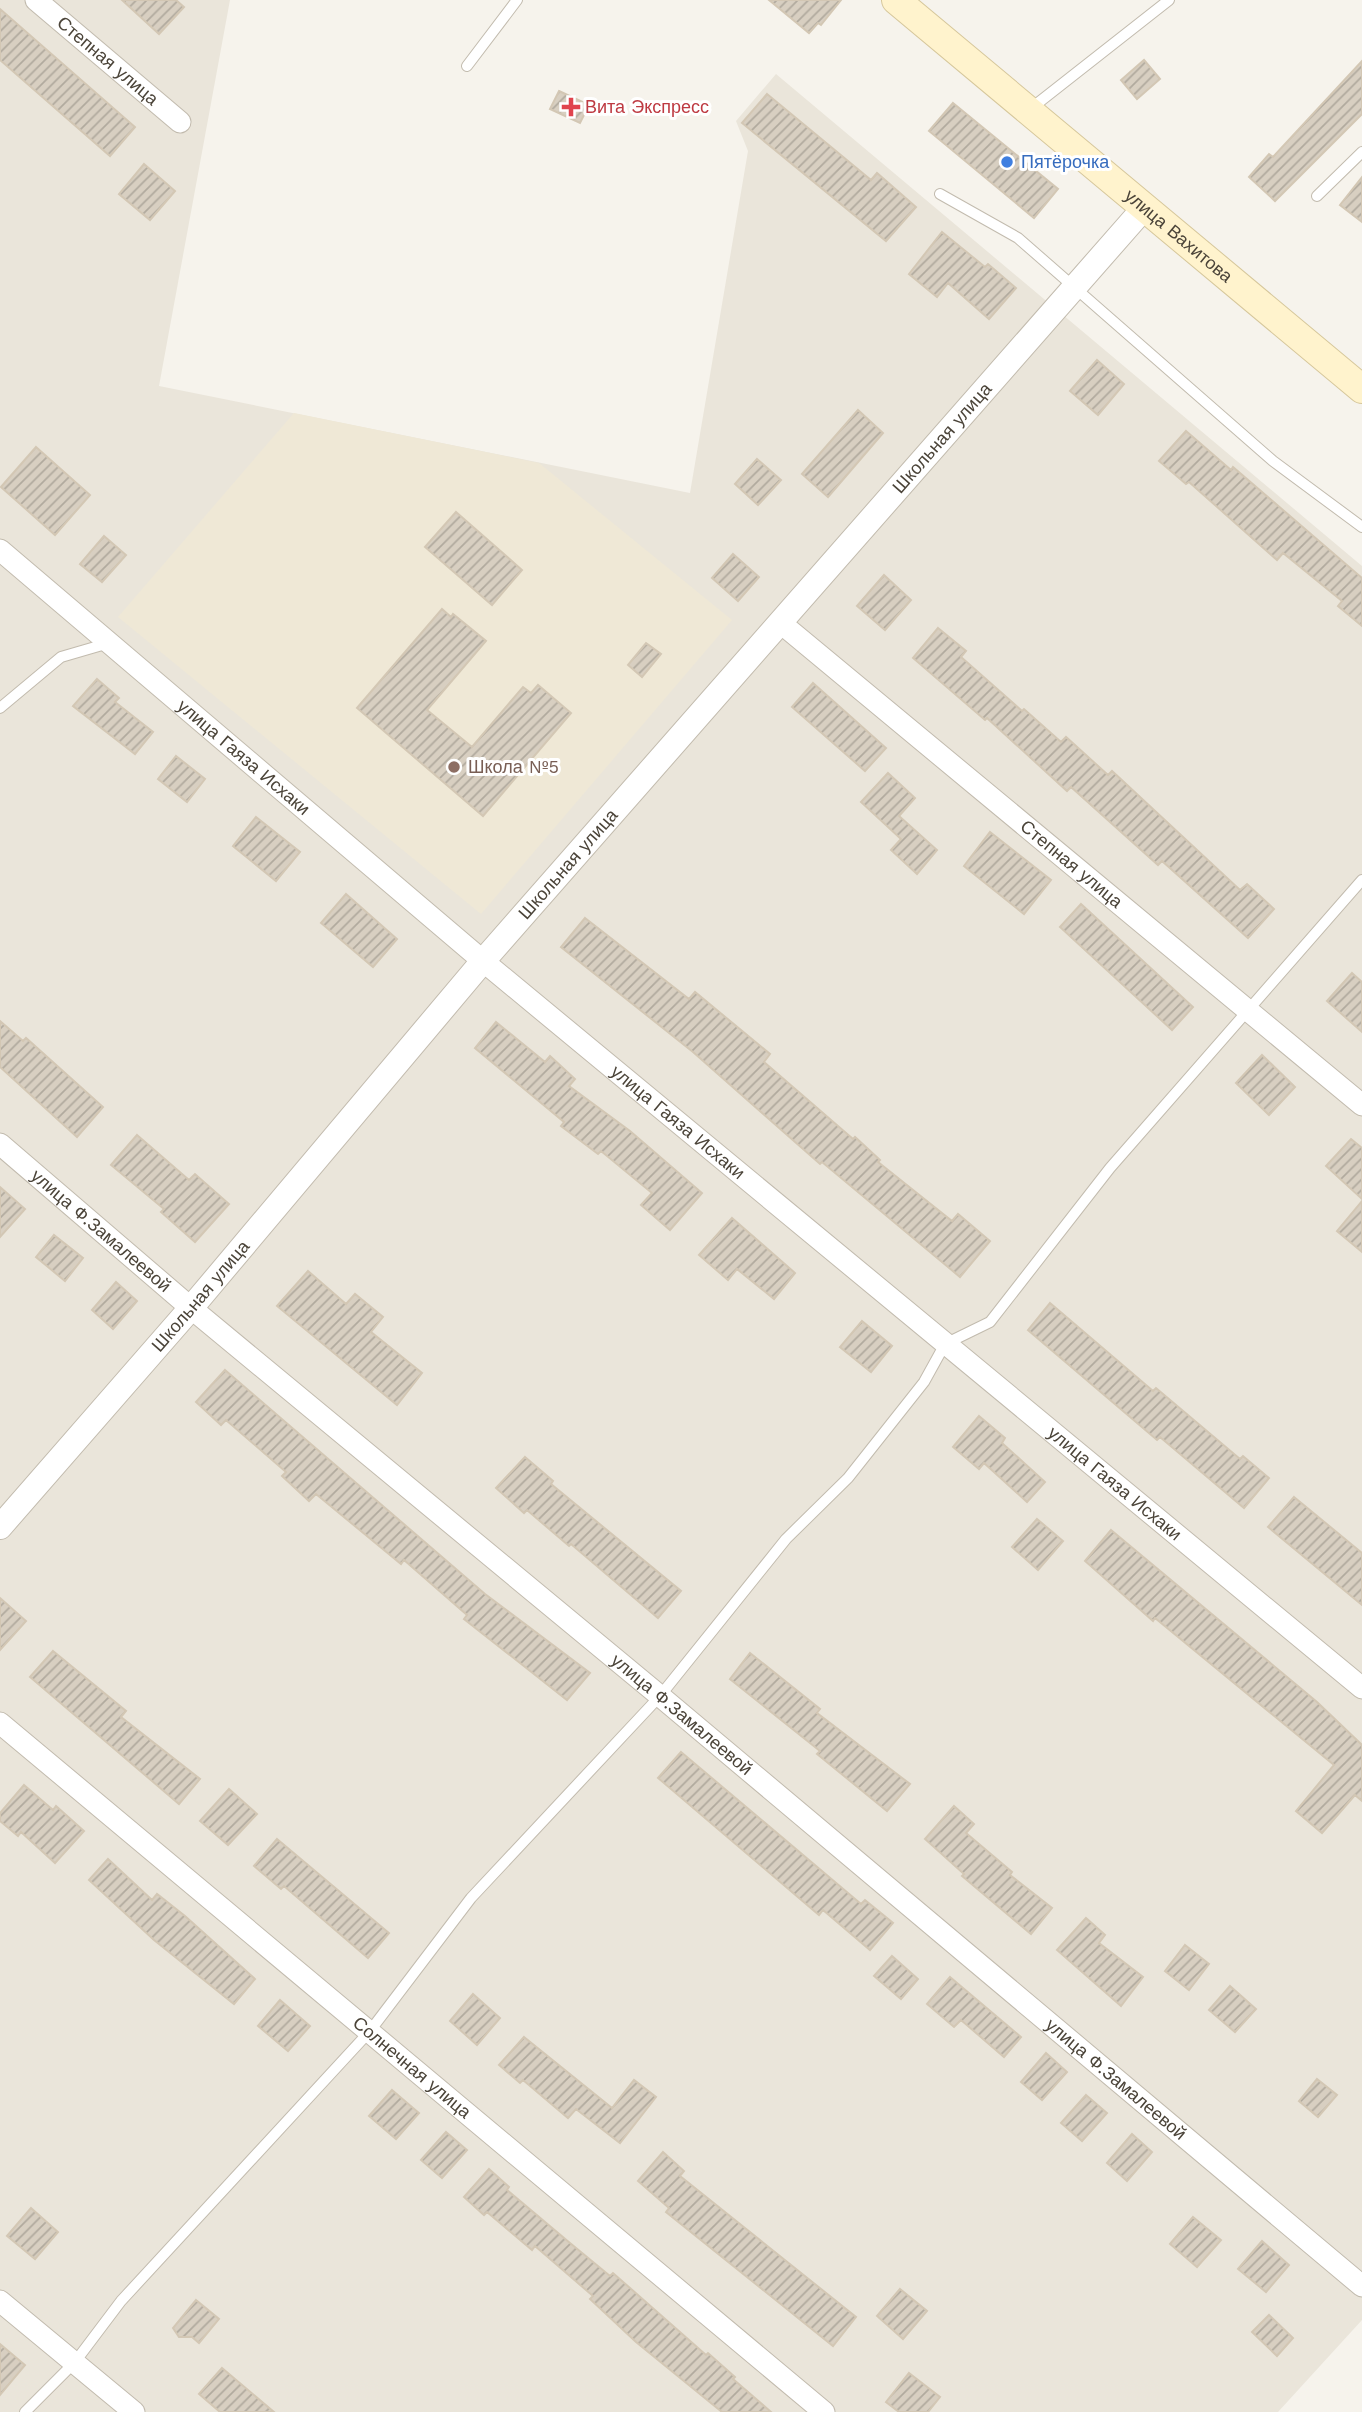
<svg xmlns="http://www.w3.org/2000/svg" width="1362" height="2412" viewBox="0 0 1362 2412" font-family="'Work Sans',sans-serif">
	<defs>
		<pattern id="building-hatch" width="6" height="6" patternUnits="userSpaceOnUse" patternTransform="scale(1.75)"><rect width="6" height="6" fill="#d8cfc1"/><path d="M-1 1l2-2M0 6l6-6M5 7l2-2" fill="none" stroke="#b1aa9e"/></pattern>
	</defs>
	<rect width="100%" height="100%" fill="#f6f3ec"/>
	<path fill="#eae5da" d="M0,0h230l-71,386 531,107 58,-342 -12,-30 40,-47 586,492v1754l-84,92h-1278z"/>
	<path fill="#efe8d6" d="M294,413l245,50 193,157 -251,294 -363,-297z"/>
	<path fill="url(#building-hatch)" stroke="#d3c7b4" stroke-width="2" d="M122,0h54l8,7 -25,27z
		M769,0h72l-20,25 -3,-2 -9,10z
		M0,9l135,118 -25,29 -110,-96z
		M1144,60l16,19 -23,20 -16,-19z
		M1362,61v53l-87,87 -26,-24 20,-23 4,3z
		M559,91l30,14 -9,18 -30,-14z
		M767,94l104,86 6,-7 39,34 -30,34 -144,-118z
		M953,103l105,86 -24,29 -105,-87z
		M144,164l31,27 -25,29 -31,-26z
		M1362,177v45l-22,-17z
		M942,232l43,35 3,-3 28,24 -27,31 -41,-36 -11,14 -28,-23z
		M1097,360l27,24 -26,31 -28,-24z
		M858,410l25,23 -55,64 -26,-23z
		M1186,431l45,39 2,-3 129,111v48l-24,-20 4,-5 -59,-48 -6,7 -88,-78 -3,2 -27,-23z
		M36,447l54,48 -35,40 -54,-48z
		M757,459l24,21 -23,25 -23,-21z
		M456,512l66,58 -30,35 -67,-58z
		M104,536l22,19 -24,27 -22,-18z
		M733,554l26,23 -21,24 -26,-23z
		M884,575l27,25 -26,30 -28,-24z
		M442,609l9,8 2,-3 33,27 -59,69 45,37 51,-60 8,6 7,-8 33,28 -88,103 -126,-108z
		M938,628l28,23 -5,6 61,54 2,-2 37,33 5,-5 42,38 4,-4 128,119 7,-6 27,25 -26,29 -86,-77 -4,4 -87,-78 -4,4 -80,-73 -2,2 -72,-62z
		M646,643l15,11 -19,23 -14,-12z
		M97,679l22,19 -4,4 38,30 -18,22 -62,-48z
		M813,683l73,65 -21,23 -73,-64z
		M176,756l29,23 -18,23 -29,-23z
		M888,773l27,25 -16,18 38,34 -20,24 -26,-24 10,-11 -40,-37z
		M256,817l44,35 -24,29 -43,-35z
		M990,832l61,48 -27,34 -60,-48z
		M346,894l51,45 -24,28 -52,-44z
		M1081,904l112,103 -21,23 -112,-103z
		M585,918l104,81 6,-7 75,62 -6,8 89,77 2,-2 25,23 -2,2 74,59 6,-7 32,27 -30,36 -138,-115 -2,2 -127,-112 -132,-105z
		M1352,973l10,9v50l-35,-31z
		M0,1021l23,20 3,-3 77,69 -26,30 -77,-70z
		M496,1022l49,40 5,-6 25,23 -6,7 61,45 72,62 -32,37 -29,-25 11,-12 -51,-42 -3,3 -37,-28 3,-4 -89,-74z
		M1262,1055l33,32 -26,28 -33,-32z
		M137,1135l52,45 6,-6 34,30 -34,38 -34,-30 3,-3 -53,-44z
		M1351,1139l11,9v51l-36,-33z
		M0,1187l25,22 -25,28z
		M1362,1201v51l-25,-21z
		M732,1218l63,55 -21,26 -37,-30 -9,11 -29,-25z
		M54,1235l29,23 -18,23 -29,-24z
		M308,1271l38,33 9,-10 28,23 -12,15 51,41 -25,32 -120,-99z
		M116,1282l21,19 -24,28 -21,-19z
		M1050,1303l103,88 3,-3 84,71 3,-3 26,22 -25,30 -84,-71 -3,3 -129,-110z
		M862,1321l30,25 -21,26 -31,-25z
		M225,1370l260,224 105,79 -23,27 -103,-81 3,-4 -63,-55 -3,4 -85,-70 -7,7 -27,-25 4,-4 -60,-52 -5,5 -25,-23z
		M979,1416l26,22 -3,5 43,39 -18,20 -43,-39 -5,6 -26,-22z
		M525,1457l28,24 -2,3 130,107 -23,27 -87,-74 -2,2 -42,-36 -3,3 -28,-25z
		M1294,1497l68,56v52l-94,-78z
		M1037,1519l26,22 -25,29 -26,-23z
		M1111,1530l206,172 45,43v56l-7,-6 -33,38 -26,-22 38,-46 -179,-147 -2,3 -68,-60z
		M0,1598l26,23 -26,29z
		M53,1651l73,60 -5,6 79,62 -21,25 -149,-127z
		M750,1653l70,56 -3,4 93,71 -23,27 -70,-57 3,-3 -90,-72z
		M681,1752l180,152 4,-4 28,23 -23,27 -47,-40 -4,5 -161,-137z
		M24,1785l29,25 3,-4 28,25 -29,32 -34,-31 -3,4 -18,-15v-8z
		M229,1789l28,25 -29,31 -28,-24z
		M954,1806l20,18 -8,9 46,39 -2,3 42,33 -21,26 -69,-58 2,-2 -39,-35z
		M277,1839l112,94 -21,25 -84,-72 -3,3 -27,-23z
		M108,1859l44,41 5,-6 28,22 70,63 -21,25 -80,-64 -65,-60z
		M1086,1918l19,17 -6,8 44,34 -22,29 -64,-56z
		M1185,1945l24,19 -20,26 -24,-19z
		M892,1956l26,23 -17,20 -27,-23z
		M950,1977l71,60 -17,20 -43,-37 -7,7 -27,-23z
		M1230,1986l26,23 -21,23 -26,-22z
		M473,1994l27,24 -23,27 -27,-24z
		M280,2000l30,26 -22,25 -30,-25z
		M524,2037l88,71 22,-28 22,17 -36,46 -44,-34 -8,9 -45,-38 -3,3 -21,-18z
		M1046,2053l21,19 -25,28 -21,-18z
		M1317,2079l20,16 -19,22 -19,-16z
		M392,2090l27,23 -23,26 -27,-23z
		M1086,2095l21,18 -25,28 -21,-18z
		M446,2132l21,18 -25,28 -21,-18z
		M1132,2134l20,18 -25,29 -20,-18z
		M663,2152l21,19 -4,5 176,141 -23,29 -167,-134 3,-4 -31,-27z
		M489,2169l20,18 -2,3 63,53 40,33 3,-3 93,82 2,-2 27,24 -2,2 38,33h-49l-86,-70 -46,-43 3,-3 -58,-50 -3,4 -45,-38 -3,3 -20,-18z
		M31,2208l27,24 -23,27 -28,-23z
		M1193,2217l28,23 -24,27 -27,-23z
		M1262,2241l27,24 -23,27 -28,-23z
		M900,2289l27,22 -24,28 -26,-23z
		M196,2300l23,19 -20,24 -7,-6h-13l-6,-9z
		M1269,2315l24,23 -16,18 -25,-24z
		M0,2344l25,21 -25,30z
		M222,2368l52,44h-54l-21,-18z
		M909,2373l31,24 -12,15h-29l-13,-10z"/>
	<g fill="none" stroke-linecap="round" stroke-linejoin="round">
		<defs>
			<path id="service" d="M467,66l50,-66
				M1029,110l140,-110
				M940,194l78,44 255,223 89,66
				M1317,196l45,-44
				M0,708l61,-51 48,-14
				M25,2412l50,-50 46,-61 249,-270 101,-133 189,-202 126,-157 62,-61 76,-96 21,-38 45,-22 120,-154 252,-288"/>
			<g id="minor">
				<path id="s1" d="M36,0l144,122"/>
				<path id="s2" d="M0,550l483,411 879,727"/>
				<path id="s3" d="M782,624l580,481"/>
				<path id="s4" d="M0,1144l191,164 469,388 702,590"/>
				<path id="s5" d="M0,1723l824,689"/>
				<path d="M0,2301l134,111"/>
			</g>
			<g id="tertiary">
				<path id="s6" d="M0,1527l191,-219 292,-347 661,-753"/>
			</g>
			<g id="secondary">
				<path id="s7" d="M896,0l466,389"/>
			</g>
		</defs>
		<use href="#service" stroke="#c2bbae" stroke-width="12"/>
		<use href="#minor" stroke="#c2bbae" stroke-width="23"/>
		<use href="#tertiary" stroke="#c2bbae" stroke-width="26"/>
		<use href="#secondary" stroke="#d6c79b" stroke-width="30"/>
		<use href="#service" stroke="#fff" stroke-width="10"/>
		<use href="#minor" stroke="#fff" stroke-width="21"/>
		<use href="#tertiary" stroke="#fff" stroke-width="24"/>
		<use href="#secondary" stroke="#fff3cd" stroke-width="28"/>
	</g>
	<path fill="#e0444e" stroke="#fff" stroke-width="2.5" d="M567.5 96.5h7v7h7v7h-7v7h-7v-7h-7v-7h7z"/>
	<circle fill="#3f7fe0" stroke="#fff" stroke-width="2.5" cx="1007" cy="162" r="7"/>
	<circle fill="#8d6e63" stroke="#fff" stroke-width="2.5" cx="454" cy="767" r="7"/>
	<g text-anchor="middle" stroke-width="6" stroke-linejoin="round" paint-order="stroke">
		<g font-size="18" fill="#4b4439" stroke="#fff">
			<text dy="6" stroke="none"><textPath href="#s1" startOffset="94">Степная улица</textPath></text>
			<text dy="6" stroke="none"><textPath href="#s7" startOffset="368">улица Вахитова</textPath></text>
			<text dy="6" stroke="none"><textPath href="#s6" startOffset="1440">Школьная улица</textPath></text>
			<text dy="6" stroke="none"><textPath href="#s2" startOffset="320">улица Гаяза Исхаки</textPath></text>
			<text dy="6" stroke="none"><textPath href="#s3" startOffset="376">Степная улица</textPath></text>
			<text dy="6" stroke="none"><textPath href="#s6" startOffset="873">Школьная улица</textPath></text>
			<text dy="6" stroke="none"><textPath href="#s2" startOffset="887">улица Гаяза Исхаки</textPath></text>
			<text dy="6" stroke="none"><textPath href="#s4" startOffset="133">улица Ф.Замалеевой</textPath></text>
			<text dy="6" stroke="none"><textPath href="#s6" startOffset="306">Школьная улица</textPath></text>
			<text dy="6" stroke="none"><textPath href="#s2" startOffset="1454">улица Гаяза Исхаки</textPath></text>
			<text dy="6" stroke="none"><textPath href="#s4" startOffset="889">улица Ф.Замалеевой</textPath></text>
			<text dy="6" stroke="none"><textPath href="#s5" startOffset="537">Солнечная улица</textPath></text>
			<text dy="6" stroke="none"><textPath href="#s4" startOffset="1456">улица Ф.Замалеевой</textPath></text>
		</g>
		<g font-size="18" fill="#be3a42" stroke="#fff" text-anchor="start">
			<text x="585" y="113">Вита Экспресс</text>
		</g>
		<g font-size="18" fill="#366cbe" stroke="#fff" text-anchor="start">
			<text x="1021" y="168">Пятёрочка</text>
		</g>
		<g font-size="18" fill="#785e54" stroke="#fff" text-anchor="start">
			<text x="468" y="773">Школа №5</text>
		</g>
	</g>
</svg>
